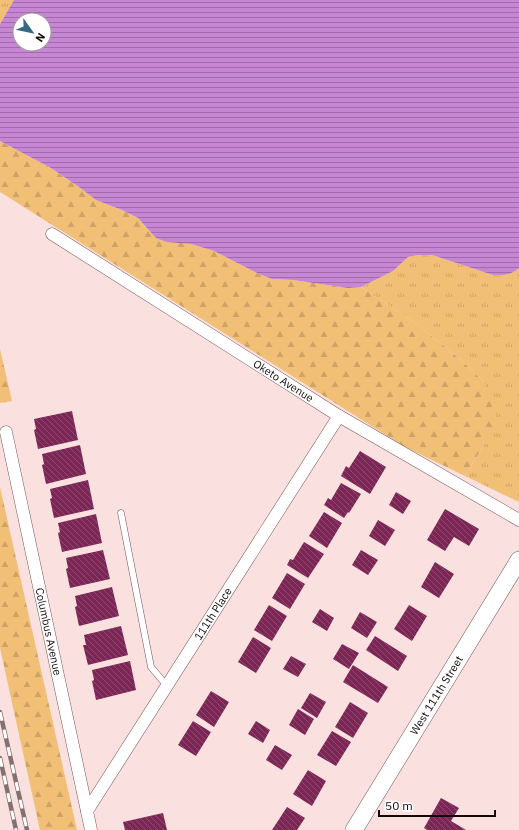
<svg xmlns="http://www.w3.org/2000/svg" width="519" height="830" viewBox="0 0 519 830" font-family="'IBM Plex Sans',sans-serif">
	<defs>
		<pattern id="grass-tufts" width="24" height="20" patternUnits="userSpaceOnUse"><rect width="24" height="20" fill="#f2bf76"/><path d="M3 7l-1-3M5 7V3M7 7l1-3M15 17l-1-3M17 17v-4M19 17l1-3" fill="none" stroke="#cfa365"/></pattern>
		<pattern id="forest-firs" width="22" height="20" patternUnits="userSpaceOnUse"><rect width="22" height="20" fill="#f2bf76"/><path d="M5 1l3.5 6h-7zM16 11l3.5 6h-7z" fill="#cfa365"/></pattern>
		<pattern id="water-rules" width="6" height="5" patternUnits="userSpaceOnUse"><rect width="6" height="5" fill="#c786d3"/><path d="M0 2.5h6" fill="none" stroke="#a06ca9"/></pattern>
		<pattern id="building-back-hatch" width="6" height="6" patternUnits="userSpaceOnUse"><rect width="6" height="6" fill="#7c2656"/><path d="M-1 5l2 2M0 0l6 6M5-1l2 2" fill="none" stroke="#8b4a6e"/></pattern>
	</defs>
	<rect width="100%" height="100%" fill="#fbe0e0"/>
	<path fill="url(#grass-tufts)" d="M0,0h14l-14,24z
		M418,255h14l61,20c11,1 18,0 26,-7v234l-54,-26 20,-33 -1,-61 -23,-22 -44,-36 -56,-37 32,-16 15,-14z"/>
	<path fill="url(#forest-firs)" d="M0,141l51,27 28,19 17,13 26,10 16,8 18,20 35,6 23,7 45,23 13,5 21,1 55,8 13,-1 56,37 44,36 23,22 12,21v18l-11,22 -20,33 -60,-29 -405,-255z
		M0,349l12,52 -12,2z
		M0,487l77,343h-37l-40,-182z"/>
	<path fill="url(#water-rules)" fill-rule="evenodd" d="M14,0h505v268c-8,7 -15,8 -26,7l-61,-20h-14l-10,2 -15,14 -32,16 -13,1 -55,-8 -21,-1 -13,-5 -45,-23 -23,-7 -24,-2 -11,-4 -18,-20 -16,-8 -26,-10 -17,-13 -28,-19 -51,-27v-117zM20,20h24v24h-24z"/>
	<path fill="url(#building-back-hatch)" d="M72,411l6,29 -40,9 -4,-19 2,-1 -2,-10z
		M80,445l6,29 -40,10 -4,-19 2,-1 -2,-10z
		M360,451l26,16 -16,27 -29,-18 5,-10 3,2z
		M88,480l6,29 -40,9 -4,-19 2,-1 -2,-9z
		M341,483l20,11 -12,19 -1,-1 -4,6 -20,-13 4,-7 3,2z
		M396,492l15,9 -8,13 -14,-9z
		M445,509l34,20 -10,17 -15,-9 -9,14 -18,-11z
		M324,512l18,11 -15,25 -18,-12z
		M96,514l6,29 -40,9 -4,-19 2,-1 -2,-9z
		M378,520l17,10 -10,16 -16,-10z
		M304,542l20,12 -16,24 -21,-13 3,-6 3,1z
		M103,550l7,29 -40,9 -4,-19 2,-1 -2,-10z
		M361,550l17,10 -10,15 -16,-10z
		M435,562l19,12 -15,24 -18,-11z
		M287,573l18,11 -15,25 -18,-11z
		M112,587l7,29 -40,10 -4,-19 2,-1 -2,-10z
		M269,605l18,11 -15,25 -18,-11z
		M409,605l18,11 -15,25 -18,-12z
		M320,609l14,9 -7,13 -15,-9z
		M360,612l17,10 -10,16 -16,-10z
		M121,626l7,29 -40,10 -5,-20h3l-2,-10z
		M375,636l32,20 -9,15 -32,-21z
		M253,637l18,11 -15,25 -18,-11z
		M342,644l17,9 -10,16 -16,-10z
		M291,656l15,8 -8,13 -15,-8z
		M130,661l6,29 -40,10 -4,-19 2,-1 -2,-10z
		M353,665l35,22 -10,16 -35,-21z
		M211,691l18,11 -15,25 -18,-12z
		M310,693l16,9 -9,16 -16,-10z
		M350,702l18,11 -15,25 -18,-11z
		M298,709l16,10 -9,16 -16,-10z
		M193,721l18,11 -15,24 -18,-11z
		M256,721l14,9 -7,13 -15,-9z
		M332,731l19,11 -15,24 -19,-11z
		M275,745l17,10 -10,15 -16,-10z
		M308,770l18,11 -14,25 -19,-12z
		M441,798l18,10 -8,13 15,9h-39l-3,-2z
		M287,807l18,11 -8,12h-25z
		M163,813l4,17h-42l-2,-8z"/>
	<g fill="none" stroke-linecap="round" stroke-linejoin="round">
		<defs>
			<path id="service" d="M121,513l30,154 16,19"/>
			<g id="minor">
				<path id="s1" d="M52,234l287,182 180,104"/>
				<path id="s2" d="M6,432l85,398"/>
				<path id="s3" d="M87,811l252,-395"/>
			</g>
			<g id="secondary">
				<path id="s4" d="M354,830l165,-270"/>
			</g>
		</defs>
		<use href="#service" stroke="#745859" stroke-width="7"/>
		<use href="#minor" stroke="#745859" stroke-width="13"/>
		<use href="#secondary" stroke="#745859" stroke-width="18"/>
		<use href="#service" stroke="#fff" stroke-width="6"/>
		<use href="#minor" stroke="#fff" stroke-width="12"/>
		<use href="#secondary" stroke="#fff" stroke-width="17"/>
		<defs>
			<path id="rail" d="M0,712l27,118
				M0,758l16,72"/>
		</defs>
		<use href="#rail" stroke="#837071" stroke-width="4.5"/>
		<use href="#rail" stroke="#fff" stroke-width="3" stroke-dasharray="9" stroke-linecap="butt"/>
	</g>
	<g text-anchor="middle" stroke-width="4" stroke-linejoin="round" paint-order="stroke">
		<g font-size="11" fill="#130809" stroke="#fff">
			<text dy="4" stroke="none"><textPath href="#s1" startOffset="274">Oketo Avenue</textPath></text>
			<text dy="4" stroke="none"><textPath href="#s3" startOffset="234">111th Place</textPath></text>
			<text dy="4" stroke="none"><textPath href="#s2" startOffset="204">Columbus Avenue</textPath></text>
			<text dy="4" stroke="none"><textPath href="#s4" startOffset="158">West 111th Street</textPath></text>
		</g>
	</g>
	<g transform="translate(32 32) rotate(123)"><circle r="19" fill="#ffffff" stroke="#a19c9d"/>
	<path d="M0-3L7 15L0 10L-7 15Z" fill="#356885"/>
	<text y="-6" font-size="11" font-weight="bold" text-anchor="middle" fill="#130809">N</text>
	</g>
	<path d="M379 810v6h116v-6" fill="none" stroke="#130809" stroke-width="2"/>
	<text x="385" y="810" font-size="12" fill="#130809" stroke="#ffffff" stroke-width="3" paint-order="stroke">50 m</text>
</svg>
